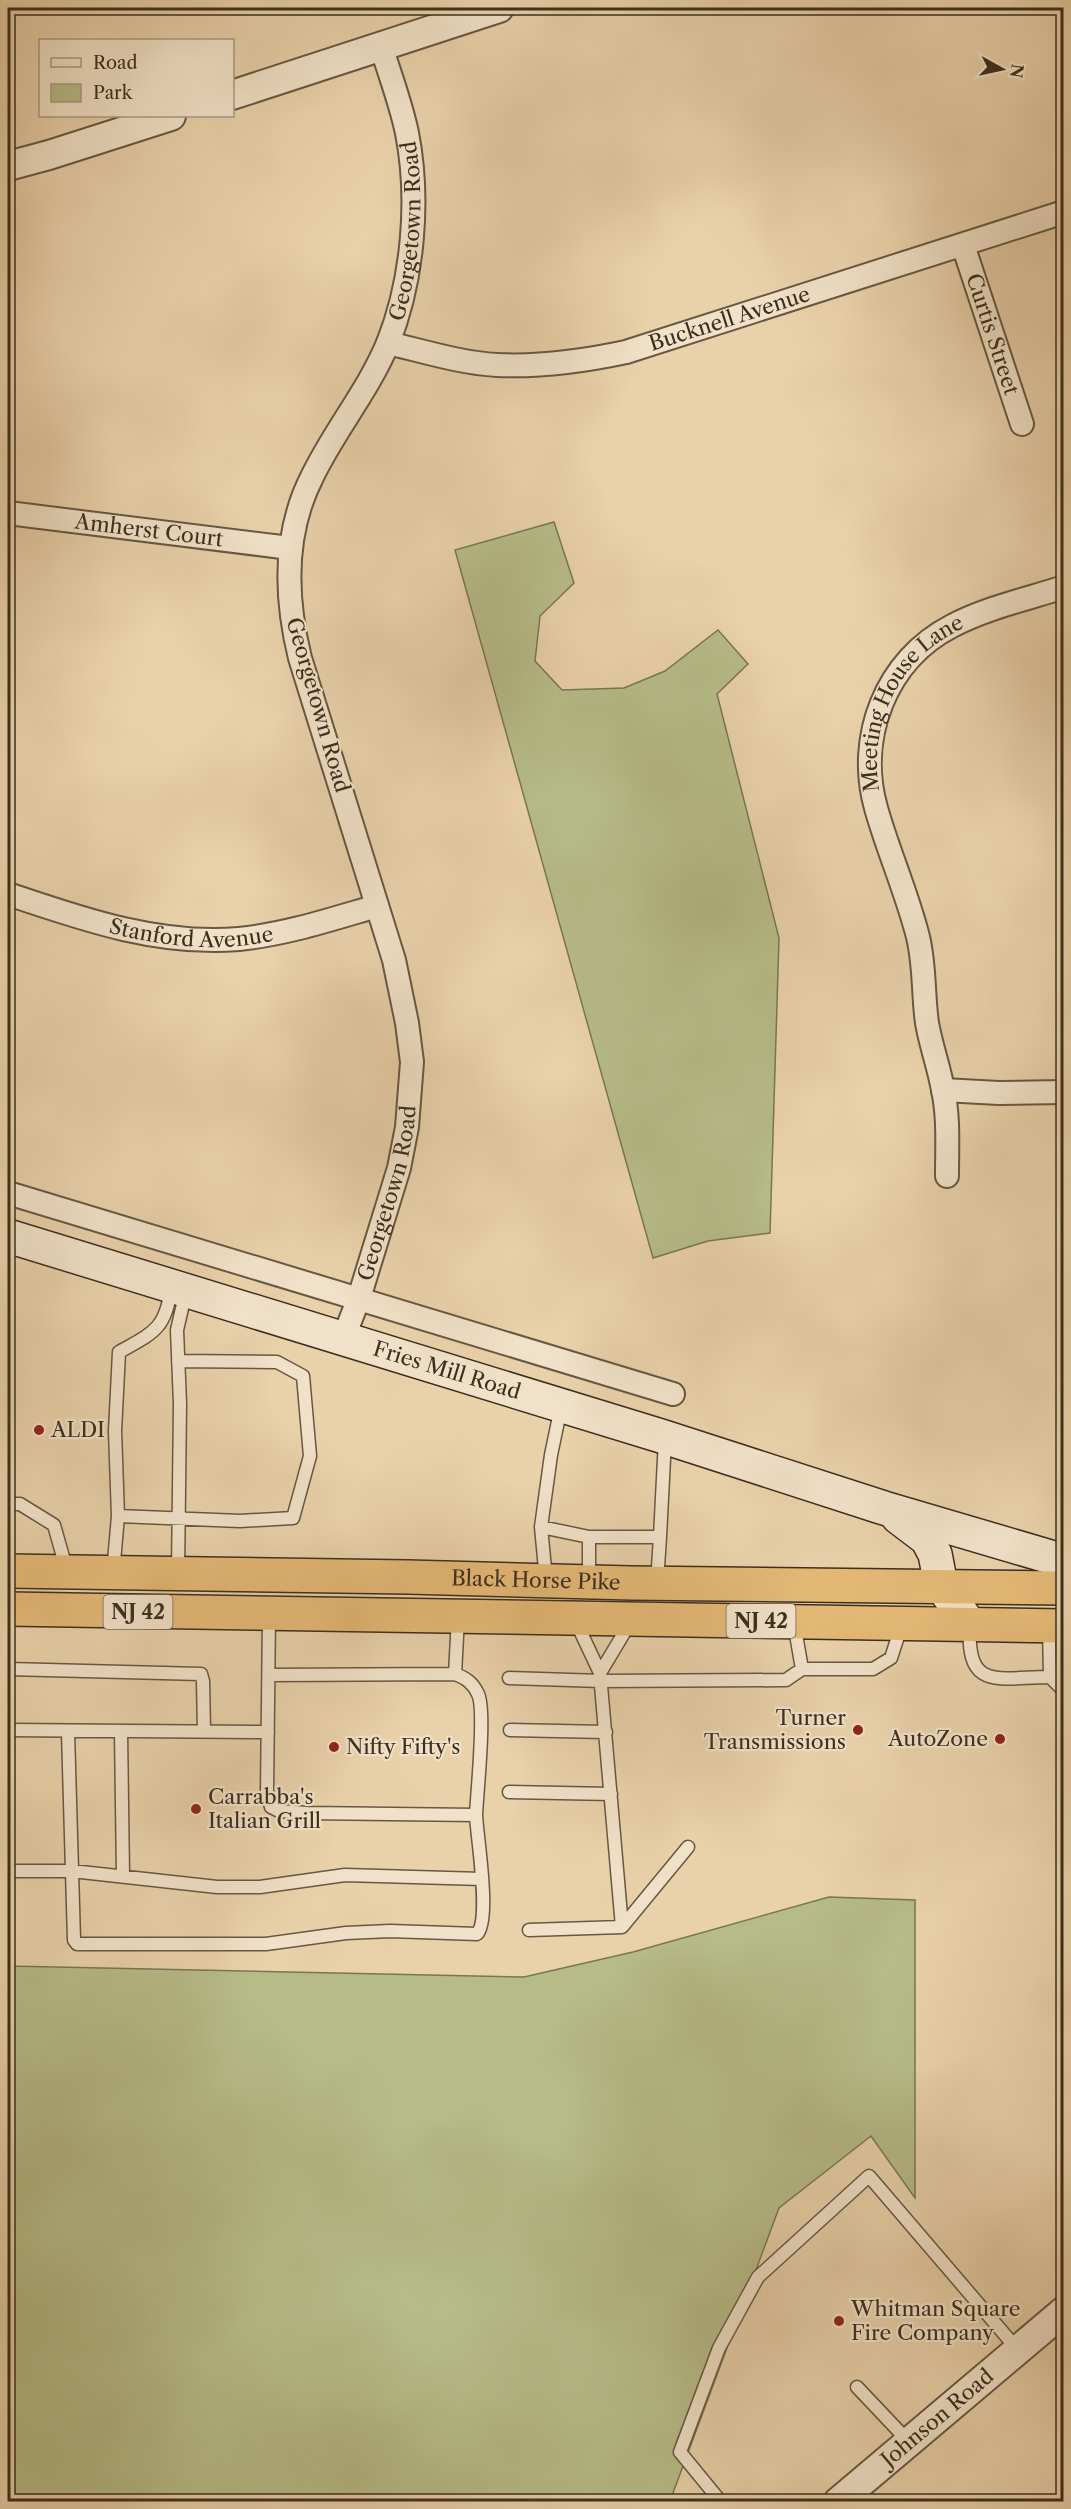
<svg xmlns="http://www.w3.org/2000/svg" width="1071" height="2509" viewBox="0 0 1071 2509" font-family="'Libre Caslon Text',serif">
	<rect width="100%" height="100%" fill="#e9d1aa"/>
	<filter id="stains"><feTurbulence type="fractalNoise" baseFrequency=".00333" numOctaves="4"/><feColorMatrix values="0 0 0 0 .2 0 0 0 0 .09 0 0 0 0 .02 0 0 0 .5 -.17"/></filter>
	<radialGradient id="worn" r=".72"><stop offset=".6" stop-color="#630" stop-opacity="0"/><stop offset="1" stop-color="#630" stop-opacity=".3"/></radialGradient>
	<path fill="#b6bc88" stroke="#797654" stroke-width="1.5" d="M554,522l20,61 -34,33 -5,45 27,29 62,-2 41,-17 53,-41 30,34 -31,30 62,244 -9,295 -62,8 -55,17 -198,-708z
		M829,1897l86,3v298l-44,-62 -92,72 -109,293 -662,1v-536l516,11 109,-25z"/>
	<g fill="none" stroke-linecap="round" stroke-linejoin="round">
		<defs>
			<path id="service" d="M8,1504h12l34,21 13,46
				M118,1516l122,5 53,-3 17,-62 -7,-80 -26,-14 -99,-1
				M541,1527l48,10
				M660,1537l5,-98
				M178,1572l2,-168 -3,-74 9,-39
				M113,1573l5,-57 -3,-85 4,-79c34,-19 47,-23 52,-64
				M546,1579l-5,-52 10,-72 10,-48
				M589,1581v-44h71l-3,45
				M576,1622l24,51 30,-50
				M794,1623l8,46h71l18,-11 11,-34
				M970,1626c-4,66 29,51 80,51l-1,-50
				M8,1669l193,5 2,7 1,50
				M455,1674l3,-56
				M600,1674l22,253
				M270,1675l185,-1c11,4 18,9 23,20 8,16 -1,98 -2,121
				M1050,1677l14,14
				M509,1678l92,3 185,-1 16,-11
				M8,1730l260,2
				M510,1730l96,2
				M121,1731l2,145
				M68,1732l6,208 3,4h189l80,-11 44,-2 87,3c14,-15 0,-96 -1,-119l-169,-2 -28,-2 -8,-4 -4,-15 2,-177
				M509,1792l102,2
				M8,1871h64l145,16h43l85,-12 137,4
				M529,1930l93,-3 66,-80
				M857,2387l52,55
				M721,2502l-41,-50 39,-104 39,-71 111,-101 149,174"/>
			<g id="minor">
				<path id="s1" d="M963,245l59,179"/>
				<path id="s2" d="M388,343c35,8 72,20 109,22 43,2 87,-4 129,-13l438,-140"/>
				<path id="s3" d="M8,513l282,35"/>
				<path id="s4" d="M8,894c74,25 151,52 231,45 48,-5 93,-20 138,-33"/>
				<path d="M943,1090l56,3 65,-1"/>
				<path id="s5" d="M947,1176c0,-29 2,-58 -4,-86 -4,-23 -12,-44 -16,-67 -4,-28 -2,-57 -9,-86 -11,-44 -30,-86 -42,-129 -20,-71 10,-148 76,-182 34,-18 75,-27 112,-39"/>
				<path d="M8,1193l665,201"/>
				<path id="s6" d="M343,1339l16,-41 40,-130 8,-41 5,-65 -5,-39 -13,-63 -94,-302c-15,-61 -17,-124 12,-181 22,-46 56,-86 76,-134 25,-63 32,-143 19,-210 -6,-29 -17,-58 -26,-87"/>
			</g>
			<g id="tertiary">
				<path d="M232,95l267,-87"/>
				<path d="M8,166l41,-11 122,-39"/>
				<path id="s7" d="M838,2502l226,-191"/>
			</g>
			<g id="secondary">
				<path id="s8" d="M8,1236l653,200 223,72 180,53"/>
				<path d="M898,1517l29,22 8,15 6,31 29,40"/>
			</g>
			<g id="trunk">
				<path id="s9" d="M8,1571l400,6 223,6 433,5"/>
				<path d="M8,1609l1056,17"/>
			</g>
		</defs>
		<use href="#service" stroke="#675842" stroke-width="15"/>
		<use href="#minor" stroke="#675842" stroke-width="26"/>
		<use href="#tertiary" stroke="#675842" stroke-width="32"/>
		<use href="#secondary" stroke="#3c2f1f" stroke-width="36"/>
		<use href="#trunk" stroke="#3c2f1f" stroke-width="36"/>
		<use href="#service" stroke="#f1e1c8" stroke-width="12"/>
		<use href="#minor" stroke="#f1e1c8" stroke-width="22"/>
		<use href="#tertiary" stroke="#f1e1c8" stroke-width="28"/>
		<use href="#secondary" stroke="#f1e1c8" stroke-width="33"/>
		<use href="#trunk" stroke="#e4b875" stroke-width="33"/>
	</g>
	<g fill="#8f2418" stroke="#f1e1c8" stroke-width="2">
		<circle cx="39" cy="1430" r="6"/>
		<circle cx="858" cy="1730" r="6"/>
		<circle cx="1000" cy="1739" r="6"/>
		<circle cx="334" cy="1747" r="6"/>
		<circle cx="196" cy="1809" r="6"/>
		<circle cx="839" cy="2321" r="6"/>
	</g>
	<g text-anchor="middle" stroke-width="4.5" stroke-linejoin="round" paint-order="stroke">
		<g fill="#f1e1c8" stroke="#726452" stroke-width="1.5">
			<rect x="103.5" y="1595" width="69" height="34" rx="4.5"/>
			<rect x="726.5" y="1604" width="69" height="34" rx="4.5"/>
		</g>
		<g font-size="20" font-weight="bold" fill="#3c2f1f">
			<text x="138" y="1619">NJ 42</text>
			<text x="761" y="1628">NJ 42</text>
		</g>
		<g font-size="21" fill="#3c2f1f" stroke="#f1e1c8">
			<text dy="7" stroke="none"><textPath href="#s6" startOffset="1161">Georgetown Road</textPath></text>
			<text dy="7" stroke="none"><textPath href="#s2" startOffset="350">Bucknell Avenue</textPath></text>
			<text dy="7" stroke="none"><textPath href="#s1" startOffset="94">Curtis Street</textPath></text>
			<text dy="7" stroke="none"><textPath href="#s3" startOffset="142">Amherst Court</textPath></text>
			<text transform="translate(318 705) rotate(74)" y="7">Georgetown Road</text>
			<text dy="7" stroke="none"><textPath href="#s5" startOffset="498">Meeting House Lane</textPath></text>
			<text dy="7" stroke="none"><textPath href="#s4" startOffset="189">Stanford Avenue</textPath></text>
			<text dy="7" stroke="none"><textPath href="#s6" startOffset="153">Georgetown Road</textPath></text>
			<text dy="7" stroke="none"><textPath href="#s8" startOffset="459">Fries Mill Road</textPath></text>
			<text dy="7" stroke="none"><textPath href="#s9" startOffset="528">Black Horse Pike</textPath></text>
			<text dy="7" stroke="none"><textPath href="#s7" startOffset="130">Johnson Road</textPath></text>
		</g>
		<g font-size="21" fill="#3c2f1f" stroke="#f1e1c8" text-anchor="start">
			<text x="51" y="1437">ALDI</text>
			<text x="846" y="1725" text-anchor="end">Turner<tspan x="846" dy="24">Transmissions</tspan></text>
			<text x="988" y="1746" text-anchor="end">AutoZone</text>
			<text x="346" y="1754">Nifty Fifty's</text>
			<text x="208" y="1804">Carrabba's<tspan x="208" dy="24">Italian Grill</tspan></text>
			<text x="851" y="2316">Whitman Square<tspan x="851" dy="24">Fire Company</tspan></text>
		</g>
	</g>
	<rect width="1071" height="2509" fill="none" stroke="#e9d1aa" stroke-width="30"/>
	<rect x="9" y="9" width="1053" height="2491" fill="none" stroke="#3c2f1f" stroke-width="3"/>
	<rect x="15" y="15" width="1041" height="2479" fill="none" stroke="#3c2f1f" stroke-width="1.5"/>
	<rect x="39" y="39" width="195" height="78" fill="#f1e1c8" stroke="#a99a84" stroke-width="1.5"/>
	<rect x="51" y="58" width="30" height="9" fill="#f1e1c8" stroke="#a99a84" stroke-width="1.5"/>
	<text x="93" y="69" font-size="18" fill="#3c2f1f">Road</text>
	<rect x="51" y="84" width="30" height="18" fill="#b6bc88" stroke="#a99a84" stroke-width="1.5"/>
	<text x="93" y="99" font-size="18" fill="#3c2f1f">Park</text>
	<g transform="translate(1002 69) rotate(98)" stroke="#f1e1c8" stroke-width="4.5" paint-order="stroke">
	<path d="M0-4.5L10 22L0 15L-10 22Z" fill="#3c2f1f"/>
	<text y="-9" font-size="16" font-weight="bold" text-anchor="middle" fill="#3c2f1f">N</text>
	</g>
	<rect width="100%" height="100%" filter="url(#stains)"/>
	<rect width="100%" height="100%" fill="url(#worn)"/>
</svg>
